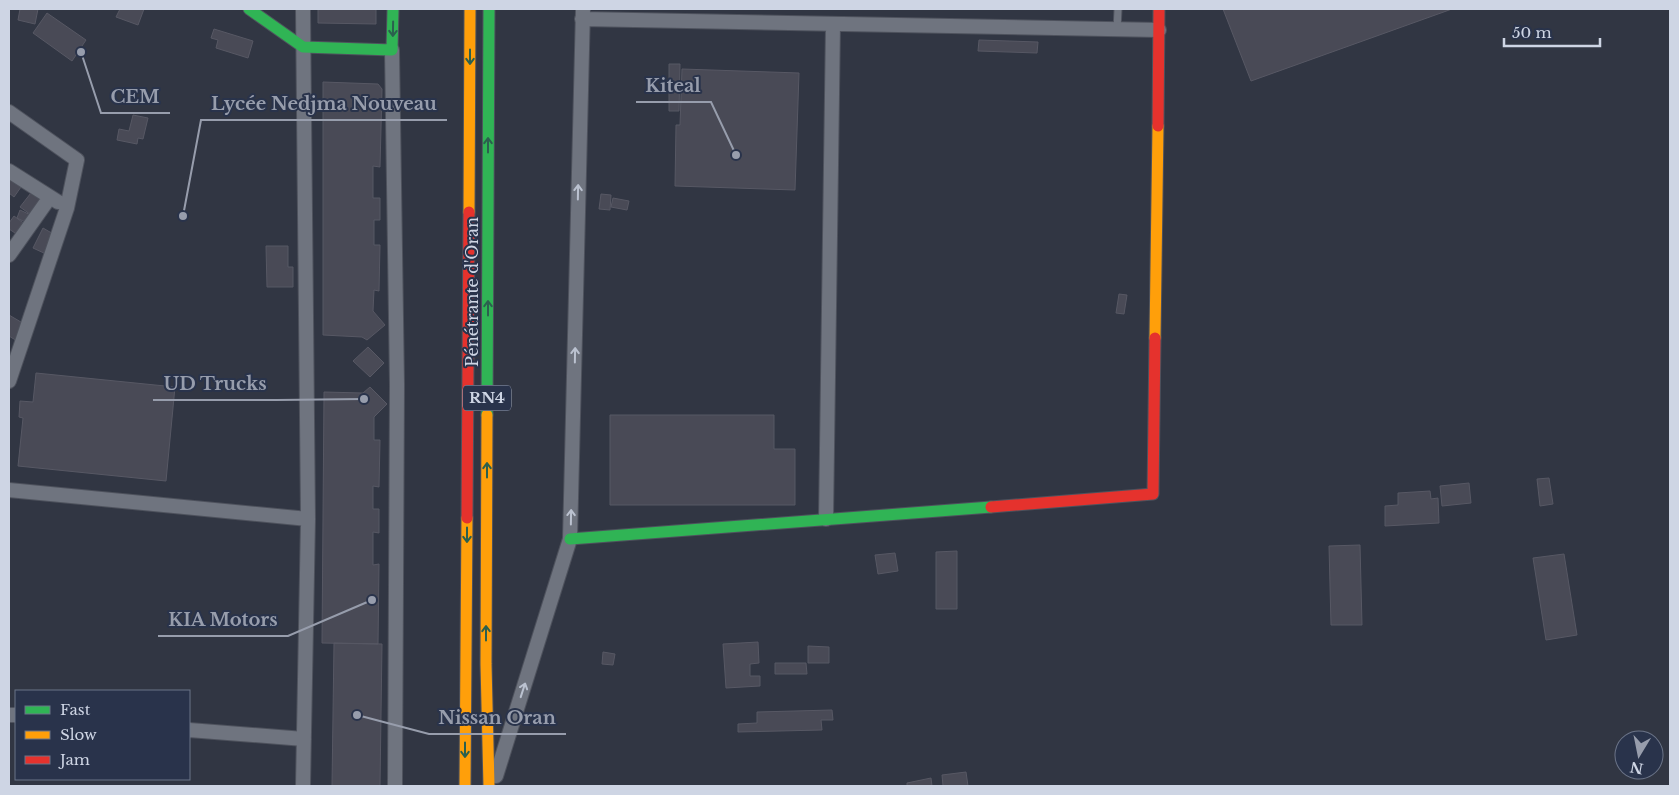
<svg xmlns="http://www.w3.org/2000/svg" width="1679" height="795" viewBox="0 0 1679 795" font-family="'Libre Baskerville',serif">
	<rect width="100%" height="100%" fill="#313643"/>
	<path fill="#494a56" stroke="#575864" d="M20,9h18l-3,15 -17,-4z
		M120,9h24l-6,16 -22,-8z
		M318,9h58v15l-58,-1z
		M1223,9h229l-201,72z
		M47,13l39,27 -14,21 -39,-28z
		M214,29l39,12 -5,17 -32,-10 2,-8 -7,-2z
		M979,40l59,2 -1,11 -59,-2z
		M669,64h11l-1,47h-10z
		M682,69l117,4 -4,117 -120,-4 1,-61h4z
		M323,82l55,2 4,5 -2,78 -7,-1v32h7v22h-6v25h6l-1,46 -5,-1 -1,21 12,14 -18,15 -5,-3 -39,-2z
		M133,115l15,3 -5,21 -5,-1 -1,6 -20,-4 2,-11 10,2z
		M9,179l12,8 -7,10 -5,-4z
		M34,189l14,11 -14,17 -14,-10z
		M601,194l10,1 -1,15 -11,-1z
		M613,198l16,3 -2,9 -16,-3z
		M20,210l15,7 -4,8 -14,-7z
		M14,216l12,9 -8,10 -9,-6v-6z
		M43,228l12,7 -9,19 -13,-6z
		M266,246h22v21h5v20h-26z
		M1119,294l8,1 -3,19 -8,-1z
		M9,315l17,10 -9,16 -8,-5z
		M368,347l16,16 -14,14 -17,-16z
		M36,373l139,14 -9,94 -148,-15 5,-48 -4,-1 1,-16 13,1z
		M370,387l17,17 -13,13v23h6l-1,47 -6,-1v23h6v24l-6,-1v33l6,-1 -1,80 -56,-1 2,-251 39,1z
		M610,415h164v34h21v56h-185z
		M1549,478l4,26 -13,2 -3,-27z
		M1469,483l2,20 -29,3 -2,-20z
		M1430,491l1,8 7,-1 1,25 -54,3v-20l13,-1v-12z
		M1360,545l2,80h-31l-2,-79z
		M957,551v58h-21v-57z
		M895,553l3,18 -20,3 -3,-19z
		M1564,554l13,81 -31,5 -13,-82z
		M758,642l1,21 -9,1v12h10v10l-34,2 -3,-44z
		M334,643l48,1 -2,142h-48z
		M808,646l21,1v16h-21z
		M603,652l12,2 -2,11 -11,-1z
		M775,663h31l1,11h-32z
		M832,710l1,10h-12l1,10 -84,2v-8l19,-1v-11z
		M966,772l2,14h-25l-1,-11z
		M931,778l1,8h-25v-3z"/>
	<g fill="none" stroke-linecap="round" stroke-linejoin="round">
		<defs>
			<path id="lane" d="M1117,30l1,-21"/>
			<path id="street" d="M582,19l577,11
				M392,50l5,335 -2,401
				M9,112l68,48 -10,48 -58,173
				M9,171l49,31
				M9,255l41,-58
				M9,490l299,29
				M826,519l7,-495
				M9,715h7
				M189,730l115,9
				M496,776l74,-237 13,-530
				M303,786l5,-267 -5,-510"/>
			<path id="fast" d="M249,9l54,38 89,3 1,-41
				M487,415l2,-406
				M570,539l421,-32"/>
			<path id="slow" d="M469,212l1,-203
				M1155,338l3,-212
				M487,415l-1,249 3,122
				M465,786l2,-268"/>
			<path id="jam" d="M1158,126l1,-117
				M991,507l162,-13 2,-156
				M467,518l2,-306"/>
		</defs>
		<use href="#lane" stroke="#4e525d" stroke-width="9"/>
		<use href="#street" stroke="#4e525d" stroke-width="16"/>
		<use href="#fast" stroke="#4e525d" stroke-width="13"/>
		<use href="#slow" stroke="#4e525d" stroke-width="13"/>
		<use href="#jam" stroke="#4e525d" stroke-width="13"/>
		<use href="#lane" stroke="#6f747f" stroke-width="7"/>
		<use href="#street" stroke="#6f747f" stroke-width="14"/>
		<use href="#fast" stroke="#30b455" stroke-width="11"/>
		<use href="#slow" stroke="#ff9f0a" stroke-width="11"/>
		<use href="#jam" stroke="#e5322d" stroke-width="11"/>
	</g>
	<defs><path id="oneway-shaft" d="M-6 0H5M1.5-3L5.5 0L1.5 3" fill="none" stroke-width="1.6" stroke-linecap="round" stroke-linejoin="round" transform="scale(1.25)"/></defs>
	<g stroke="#2b604e">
		<use href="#oneway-shaft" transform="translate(393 29) rotate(91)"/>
		<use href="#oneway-shaft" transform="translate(470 57) rotate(90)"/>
		<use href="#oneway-shaft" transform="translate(488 145) rotate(-90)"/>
		<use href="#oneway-shaft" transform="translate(488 308) rotate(-90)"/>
		<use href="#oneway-shaft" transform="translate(487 470) rotate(-90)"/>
		<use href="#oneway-shaft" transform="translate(467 535) rotate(90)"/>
		<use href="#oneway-shaft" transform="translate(486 633) rotate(-90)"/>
		<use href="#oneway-shaft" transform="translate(465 750) rotate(90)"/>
	</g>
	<g stroke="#bbc2d0">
		<use href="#oneway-shaft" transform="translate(578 192) rotate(-89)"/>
		<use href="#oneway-shaft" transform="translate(575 355) rotate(-89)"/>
		<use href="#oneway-shaft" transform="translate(571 517) rotate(-89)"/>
		<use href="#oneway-shaft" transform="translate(523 690) rotate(-72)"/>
	</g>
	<g text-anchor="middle" stroke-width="4" stroke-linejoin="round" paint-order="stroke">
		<rect fill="#29334b" stroke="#9ca4b6" stroke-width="1" x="463" y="385.5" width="48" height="25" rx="4"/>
		<g font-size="15" font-weight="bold" fill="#ced5e4">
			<text x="487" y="403">RN4</text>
		</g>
		<g font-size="16" fill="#ced5e4" stroke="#29334b">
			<text transform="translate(472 292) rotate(-90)" y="6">Pénétrante d'Oran</text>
		</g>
	</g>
	<path fill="none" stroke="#979dac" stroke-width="2" d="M736 155L711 102H636M81 52L101 113H170M183 216L201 120H447M364 399L277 400H153M372 600L288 636H158M357 715L429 734H566"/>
	<g fill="#979dac" stroke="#29334b" stroke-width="2">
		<circle cx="736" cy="155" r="5"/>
		<circle cx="81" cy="52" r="5"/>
		<circle cx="183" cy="216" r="5"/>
		<circle cx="364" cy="399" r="5"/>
		<circle cx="372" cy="600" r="5"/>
		<circle cx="357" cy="715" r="5"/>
	</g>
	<g font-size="18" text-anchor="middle" font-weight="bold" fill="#979dac" stroke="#29334b" stroke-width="4" stroke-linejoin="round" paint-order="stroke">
		<text x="673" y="92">Kiteal</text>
		<text x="135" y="103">CEM</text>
		<text x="324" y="110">Lycée Nedjma Nouveau</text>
		<text x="215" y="390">UD Trucks</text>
		<text x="223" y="626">KIA Motors</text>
		<text x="497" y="724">Nissan Oran</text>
	</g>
	<rect width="1679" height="795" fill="none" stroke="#ced5e4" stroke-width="20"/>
	<rect x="15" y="690" width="175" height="90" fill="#29334b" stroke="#6b7488"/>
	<rect x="25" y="706" width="25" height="8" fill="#30b455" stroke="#6b7488"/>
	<text x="60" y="715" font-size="15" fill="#ced5e4">Fast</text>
	<rect x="25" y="731" width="25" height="8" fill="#ff9f0a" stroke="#6b7488"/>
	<text x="60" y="740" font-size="15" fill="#ced5e4">Slow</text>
	<rect x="25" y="756" width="25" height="8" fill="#e5322d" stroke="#6b7488"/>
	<text x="60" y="765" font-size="15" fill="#ced5e4">Jam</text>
	<g transform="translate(1639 755) rotate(190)"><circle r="24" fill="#29334b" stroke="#6b7488"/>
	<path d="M0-4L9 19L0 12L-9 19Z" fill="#979dac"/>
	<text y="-8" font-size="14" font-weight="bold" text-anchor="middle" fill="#ced5e4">N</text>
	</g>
	<path d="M1504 38v8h96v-8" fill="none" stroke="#ced5e4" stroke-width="2.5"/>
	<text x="1512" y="38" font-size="15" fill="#ced5e4" stroke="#29334b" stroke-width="4" paint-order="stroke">50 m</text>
</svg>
